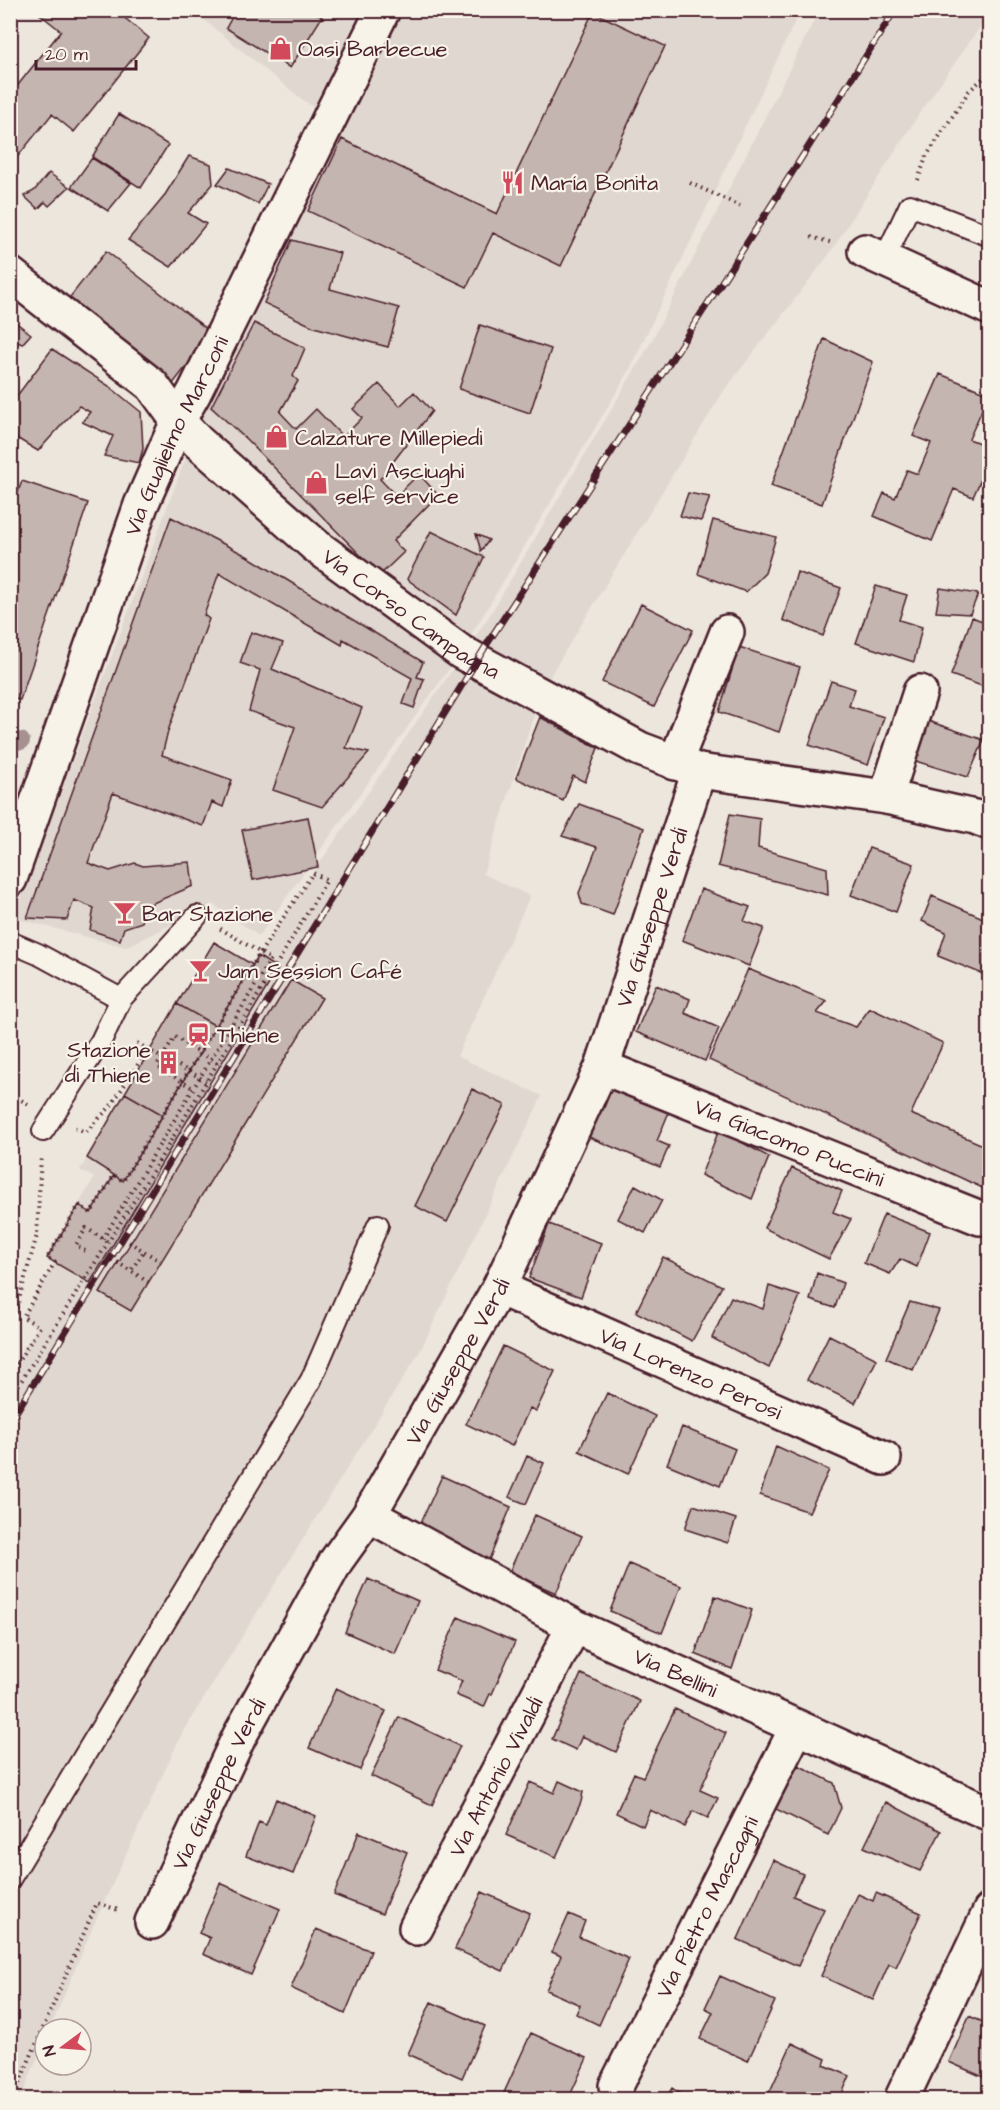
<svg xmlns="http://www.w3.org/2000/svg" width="1000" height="2110" viewBox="0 0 1000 2110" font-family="'Architects Daughter',sans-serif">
	<rect width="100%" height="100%" fill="#ece6dd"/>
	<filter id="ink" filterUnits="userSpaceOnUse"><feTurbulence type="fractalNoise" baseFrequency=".0167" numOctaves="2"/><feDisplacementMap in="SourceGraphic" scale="12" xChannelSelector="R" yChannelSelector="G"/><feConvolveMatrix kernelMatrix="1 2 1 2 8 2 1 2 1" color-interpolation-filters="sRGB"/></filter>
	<g filter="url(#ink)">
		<path fill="#e0d7d0" d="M193,11h607l-172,362 -167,279 -202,284 -46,-32 -87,43 -112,-29 175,-469 95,-240 46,-91 -27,-18z
			M819,11h170v3l-70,100 -91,142 -105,136 -173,284 -17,42 -50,156 47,22 -73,160 85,40 -122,255 -238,382 -88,191 -44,105h-5v11l-25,60 -10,-1v-729l27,-42 -14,-11 32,-55 -8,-4 47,-80 -14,-8 134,-228 39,23 60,-92 177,-258 160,-271z"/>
		<path fill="#c4b5b0" stroke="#4a1f2b" stroke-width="1.5" d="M39,10h76l34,28 -75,94 -22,-18 -42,52v-71l51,-64 -24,-19z
			M236,10h76l10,7 -32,51 -64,-40z
			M593,12l72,34 -104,220 -68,-33 -26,54 -159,-76 34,-72 155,75z
			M119,114l49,31 -27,43 -49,-31z
			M189,156l22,8 2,20 -25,29 18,11 -35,43 -43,-27 35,-42z
			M92,158l39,25 -23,28 -37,-24z
			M229,168l39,16 -10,20 -41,-20z
			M49,173l20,14 -20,19 -4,-4 -7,7 -14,-13 10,-5z
			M292,240l48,13 -10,36 69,19 -11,39 -74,-20 -50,-24z
			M106,251l106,82 -43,56 -106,-83z
			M10,318l21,16 -9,10 -12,-6z
			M254,323l51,25 -12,28 5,5 -18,31 16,17 20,-20 27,28 19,-19 -9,-9 26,-25 21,22 14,-14 18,19 -52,68 16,17 23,-22 19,21 -45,46 11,11 -24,23 -134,-136 -35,-32z
			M480,325l71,24 -21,64 -71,-24z
			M824,339l49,23 -51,142 -51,-18z
			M52,349l57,37 32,26 2,37 -4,14 -35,-7 9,-20 -31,-14 8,-10 -11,-6 -41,45 -28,-17v-29z
			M940,374l49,20 -20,45 21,8v12l-17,38 -19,-8 -22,52 -58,-25 10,-23 11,5 12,-28 11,4 13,-31 -18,-7z
			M22,481l66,22 -68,197 -10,-2v-184z
			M688,493l22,4 -9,24 -21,-5z
			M171,517l76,39 176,106 -6,15 7,2 -10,29 -11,-4 9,-26 -69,-39 -1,6 -123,-72 -15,42 5,4 -41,112 -6,24 70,25 -9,27 -11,-5 -9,24 -90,-33 -25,70 22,8 25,-8 8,3 47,-4 3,24 -45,19 -6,17 -18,6 -4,12 -30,-10 4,-22 -20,-8 -7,20 -40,-2z
			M713,520l63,17 -11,36 -19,19 -48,-18z
			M431,531l53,26 -28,58 -49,-36z
			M476,534l13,6 -8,11z
			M797,572l44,16 -18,48 -40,-16z
			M876,586l31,9 -8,25 23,7 -8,35 -58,-19z
			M940,588l38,6 -8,20 -34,-2z
			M641,604l52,26 -39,77 -52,-25z
			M972,617l18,7v65l-39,-14z
			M251,632l32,11 -11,26 90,39 -16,40 23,5 -47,54 -49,-17 22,-63 -46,-16 11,-41 -20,-7z
			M739,647l61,20 -21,65 -60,-20z
			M831,681l24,8 -6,17 35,11 -16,48 -59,-20z
			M540,717l58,31 -13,34 -12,-6 -10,25 -47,-23z
			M925,720l59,20 -16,37 -56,-17z
			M579,804l65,24 -31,87 -31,-11 -3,-11 18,-46 -35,-11z
			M730,814l30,5 -2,29 69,20 1,27 -110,-29z
			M308,817l10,50 -65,13 -11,-50z
			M869,848l45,16 -18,48 -45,-17z
			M701,889l49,18 -6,14 20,7 -15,38 -67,-26z
			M932,896l58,25v56l-52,-21 8,-24 -24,-11z
			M214,942l39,23 -37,61 -39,-22z
			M258,956l20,13 -188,314 -43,-25 32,-53 12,8 23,-38 9,6z
			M748,969l79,32 -10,12 39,14 14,-19 73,35 -32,71 79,34 -1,43 -280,-131z
			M291,980l31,18 -191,313 -31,-18z
			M656,985l34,14 -5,14 34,15 -14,33 -69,-29z
			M177,1004l39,22 -53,89 -38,-22z
			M612,1088l57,24 -12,29 12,5 -9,21 -76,-32 11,-28 8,3z
			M472,1089l33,16 -58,117 -32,-16z
			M125,1093l38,22 -40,66 -36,-23z
			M719,1130l50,27 -17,42 -51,-24z
			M792,1168l50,23 -9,21 18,7 -22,40 -65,-31z
			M635,1185l27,15 -17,33 -27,-14z
			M884,1214l46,18 -13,35 -17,-8 -10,15 -26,-11z
			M549,1224l52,19 -20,54 -52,-19z
			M663,1257l59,29 -30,55 -56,-29z
			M817,1273l26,10 -8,25 -25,-8z
			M769,1286l31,10 -31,72 -57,-30 19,-41 32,12z
			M910,1302l29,8 -26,60 -27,-12z
			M829,1335l48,24 -22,44 -48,-23z
			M503,1346l52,25 -19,40 -6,-3 -18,38 -46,-22z
			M607,1393l48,23 -27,58 -49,-23z
			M682,1427l53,22 -15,37 -53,-22z
			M776,1446l53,24 -20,42 -49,-17z
			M527,1456l17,7 -18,41 -17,-7z
			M442,1476l69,31 -23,55 -71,-31z
			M693,1505l43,14 -8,24 -43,-14z
			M535,1515l47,21 -26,57 -47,-21z
			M629,1564l52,22 -19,47 -52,-22z
			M368,1579l50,22 -23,53 -50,-22z
			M715,1596l37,14 -20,59 -37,-15z
			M458,1617l57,25 -23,52h-2l-6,13 -28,-12 6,-14 -27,-11z
			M581,1674l59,27 -24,51 -34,-16 -6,14 -24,-11z
			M336,1688l50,23 -26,59 -51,-22z
			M675,1709l51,24 -26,57 18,8 -10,20 -15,-7 -8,16 -35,-17 -7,16 -27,-13 18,-40 9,4z
			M399,1717l61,29 -28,59 -61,-29z
			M798,1765l36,18 7,25 -13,27 -52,-26z
			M559,1781l24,11 -2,10 -25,55 -50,-22 24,-53 24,11z
			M276,1799l40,17 -23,58 -47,-18 13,-34 7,3z
			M886,1802l55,29 -21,40 -56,-24z
			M359,1832l48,20 -25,62 -48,-19z
			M773,1860l30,14 -10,22 31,13 -26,57 -61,-27h1z
			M220,1883l60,26 -29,66 -48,-21 7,-16 -11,-5z
			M482,1892l48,21 -27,58 -48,-22z
			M876,1893l45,20 -25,54 -7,-3 -16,36 -52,-24 37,-82 15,7z
			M569,1914l16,7 -6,16 50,22 -30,66 -23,-11 4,-9 -34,-15 15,-34 -9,-4z
			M316,1929l55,22 -26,63 -54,-26z
			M720,1976l55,25 -27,60 -48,-22 13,-27 -8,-4z
			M431,2002l54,24 -23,52 -54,-24z
			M969,2016l21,9v55l-41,-18z
			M531,2033l56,25 -19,42h-55l-10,-5z
			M792,2043l34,16 -2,6 26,11 -11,24h-73z
			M672,2088l18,12h-25z"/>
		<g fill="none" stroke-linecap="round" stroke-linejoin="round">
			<defs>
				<path id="lane" d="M884,260l26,-55 80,31
					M10,942l28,12 83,45 -20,42 -58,90
					M121,999l76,-83
					M10,1879l301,-499 67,-155"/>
				<g id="street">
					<path d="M865,251l125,57"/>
					<path id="s1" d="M10,274l142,111 26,36 20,21 118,104 145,106 179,97 59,22 187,26 89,20 15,6"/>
					<path d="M675,763l52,-131"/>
					<path d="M886,797l34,-105"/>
					<path id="s2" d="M602,1067l378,151"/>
					<path id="s3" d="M499,1288l385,170"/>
					<path id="s4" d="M369,1515l205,111 416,188"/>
					<path id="s5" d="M152,1922l87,-185 97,-176 33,-46 130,-227 103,-221 97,-296"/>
					<path id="s6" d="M416,1928l158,-302"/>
					<path id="s7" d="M616,2086l181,-359"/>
					<path d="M901,2100l89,-189"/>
				</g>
				<g id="primary">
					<path id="s8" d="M10,879l131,-374 37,-84 16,-28 189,-383"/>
				</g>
			</defs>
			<use href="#lane" stroke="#4a1f2b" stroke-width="24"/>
			<use href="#street" stroke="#4a1f2b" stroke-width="38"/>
			<use href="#primary" stroke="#4a1f2b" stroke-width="38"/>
			<path stroke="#4a1f2b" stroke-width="4" stroke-dasharray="1.5 4.5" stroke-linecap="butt" d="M918,180l8,-23 43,-66 21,-19
				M690,183l50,23
				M811,237l22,6
				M137,1043l25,15 13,-21 42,26
				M163,1057l43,24
				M162,1058l-5,8 37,23
				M10,1103l11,-3 7,4
				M75,1128l11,4 24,-25 38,-58
				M103,1239l168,-280 -52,-31
				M129,1242l31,19
				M85,1251l-9,-6 10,-17 22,14
				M117,1262l31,20
				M132,1269l12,-18
				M10,1331l27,-96 4,-80
				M10,1374l30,-47 -17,-10 32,-55 -8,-4 32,-53 12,8 23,-38 9,6 135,-225 55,-83 14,7 -170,284 -147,235
				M12,2100l85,-197 24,8"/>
			<use href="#lane" stroke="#f7f3e8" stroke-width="20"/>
			<use href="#street" stroke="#f7f3e8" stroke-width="33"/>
			<use href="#primary" stroke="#f7f3e8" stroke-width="33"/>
			<defs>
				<path id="rail" d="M10,1422l479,-781 280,-432 126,-199"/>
			</defs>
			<use href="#rail" stroke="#4a1f2b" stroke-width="7"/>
			<use href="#rail" stroke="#f7f3e8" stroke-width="4.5" stroke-dasharray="14" stroke-linecap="butt"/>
		</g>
		<circle fill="#a69090" cx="21" cy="741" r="9"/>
	</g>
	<defs>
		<symbol id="shop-bare" viewBox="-9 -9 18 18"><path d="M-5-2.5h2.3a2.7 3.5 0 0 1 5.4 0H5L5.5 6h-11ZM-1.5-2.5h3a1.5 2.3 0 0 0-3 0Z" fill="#d1495b" stroke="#f7f3e8" stroke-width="2.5" paint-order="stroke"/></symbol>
		<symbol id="restaurant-bare" viewBox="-9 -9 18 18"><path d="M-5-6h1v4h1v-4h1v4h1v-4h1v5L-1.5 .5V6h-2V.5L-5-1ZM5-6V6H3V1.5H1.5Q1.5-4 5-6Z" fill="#d1495b" stroke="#f7f3e8" stroke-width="2.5" paint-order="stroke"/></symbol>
		<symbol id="bar-bare" viewBox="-9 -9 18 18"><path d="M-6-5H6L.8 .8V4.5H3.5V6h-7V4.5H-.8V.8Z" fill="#d1495b" stroke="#f7f3e8" stroke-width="2.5" paint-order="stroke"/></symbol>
		<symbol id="station-bare" viewBox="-9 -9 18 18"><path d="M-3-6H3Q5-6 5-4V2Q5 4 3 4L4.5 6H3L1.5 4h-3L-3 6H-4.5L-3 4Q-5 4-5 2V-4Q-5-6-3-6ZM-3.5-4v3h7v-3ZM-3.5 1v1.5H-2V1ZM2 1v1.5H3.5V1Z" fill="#d1495b" stroke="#f7f3e8" stroke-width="2.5" paint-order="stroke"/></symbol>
		<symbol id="building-bare" viewBox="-9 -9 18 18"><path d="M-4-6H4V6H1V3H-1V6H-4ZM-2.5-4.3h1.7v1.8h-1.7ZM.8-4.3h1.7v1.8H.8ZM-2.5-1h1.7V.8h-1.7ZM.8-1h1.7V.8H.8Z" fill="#d1495b" stroke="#f7f3e8" stroke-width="2.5" paint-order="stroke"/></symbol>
	</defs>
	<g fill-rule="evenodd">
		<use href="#shop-bare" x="264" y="32" width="33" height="33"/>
		<use href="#restaurant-bare" x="496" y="166" width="33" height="33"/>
		<use href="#shop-bare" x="260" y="420" width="33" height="33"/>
		<use href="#shop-bare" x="300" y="466" width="33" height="33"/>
		<use href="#bar-bare" x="108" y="896" width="33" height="33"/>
		<use href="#bar-bare" x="184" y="954" width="33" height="33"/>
		<use href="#station-bare" x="182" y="1018" width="33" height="33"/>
		<use href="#building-bare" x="152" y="1046" width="33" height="33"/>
	</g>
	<g text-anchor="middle" stroke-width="4.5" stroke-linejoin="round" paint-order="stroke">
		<g font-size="22" fill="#4a1f2b" stroke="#f7f3e8" text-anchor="start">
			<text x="298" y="56">Oasi Barbecue</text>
			<text x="531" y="190">María Bonita</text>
			<text x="295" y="445">Calzature Millepiedi</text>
			<text x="335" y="478">Lavi Asciughi<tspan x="335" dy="25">self service</tspan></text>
			<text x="142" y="921">Bar Stazione</text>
			<text x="218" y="978">Jam Session Café</text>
			<text x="217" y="1042">Thiene</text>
			<text x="151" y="1057" text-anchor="end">Stazione<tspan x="151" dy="25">di Thiene</tspan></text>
		</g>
		<g font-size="22" fill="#4a1f2b" stroke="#f7f3e8">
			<text dy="8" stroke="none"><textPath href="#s8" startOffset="474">Via Guglielmo Marconi</textPath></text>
			<text dy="8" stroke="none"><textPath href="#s1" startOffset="528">Via Corso Campagna</textPath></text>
			<text dy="8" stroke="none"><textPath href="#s5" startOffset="1125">Via Giuseppe Verdi</textPath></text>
			<text dy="8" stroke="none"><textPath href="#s2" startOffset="202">Via Giacomo Puccini</textPath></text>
			<text dy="8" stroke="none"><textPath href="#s5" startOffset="639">Via Giuseppe Verdi</textPath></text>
			<text dy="8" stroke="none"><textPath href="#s3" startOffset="210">Via Lorenzo Perosi</textPath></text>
			<text dy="8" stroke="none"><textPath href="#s4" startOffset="345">Via Bellini</textPath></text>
			<text dy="8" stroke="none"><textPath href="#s6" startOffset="171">Via Antonio Vivaldi</textPath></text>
			<text dy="8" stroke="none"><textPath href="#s5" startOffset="153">Via Giuseppe Verdi</textPath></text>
			<text dy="8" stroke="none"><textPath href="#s7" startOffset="201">Via Pietro Mascagni</textPath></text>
		</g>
	</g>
	<rect width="1000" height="2110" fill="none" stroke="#f7f3e8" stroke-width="36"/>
	<rect x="18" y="18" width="964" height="2074" fill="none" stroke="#4a1f2b" stroke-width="2" filter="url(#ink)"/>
	<g transform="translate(63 2047) rotate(254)"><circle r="28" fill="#f7f3e8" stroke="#b29e9c" stroke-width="1.5"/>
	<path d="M0-4.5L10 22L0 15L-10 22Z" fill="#d1495b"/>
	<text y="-9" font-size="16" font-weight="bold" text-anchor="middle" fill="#4a1f2b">N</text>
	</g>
	<path d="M36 60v9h100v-9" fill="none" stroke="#4a1f2b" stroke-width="3"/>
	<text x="45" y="60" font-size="18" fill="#4a1f2b" stroke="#f7f3e8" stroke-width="4.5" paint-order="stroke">20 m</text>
</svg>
